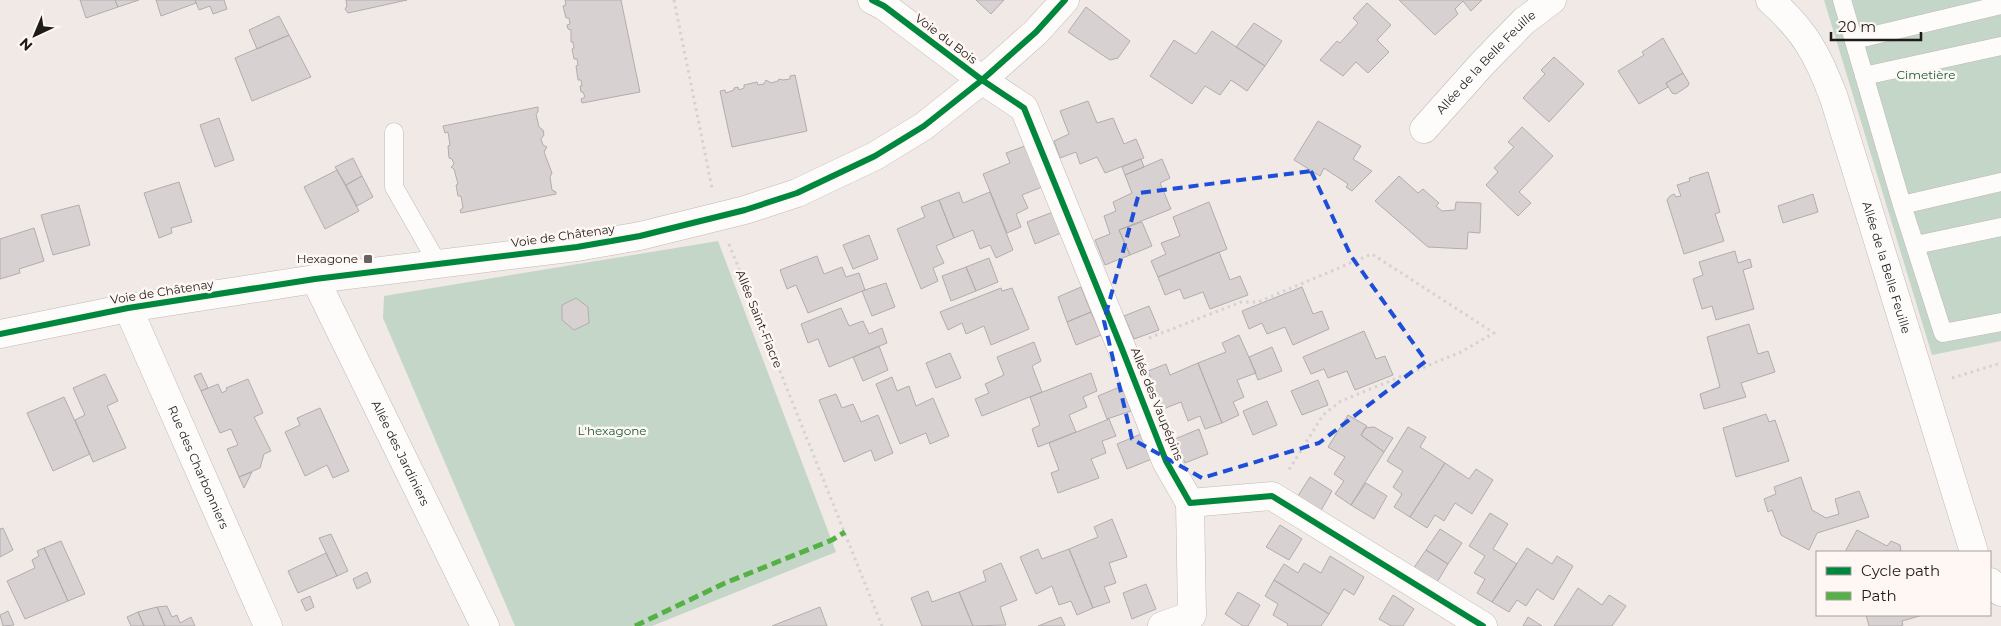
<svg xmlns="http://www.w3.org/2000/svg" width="2001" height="626" viewBox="0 0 2001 626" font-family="Montserrat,sans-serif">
	<rect width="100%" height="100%" fill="#f1e9e6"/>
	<path fill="#c4d6c7" d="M1824,0h177v341l-69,14z
		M718,241l118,311 -184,74h-137l-132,-308 1,-22z"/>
	<path fill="#d7d1d2" stroke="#b2adad" d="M80,0h35l3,7 -32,11z
		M115,0h24l-21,7z
		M156,0h39l1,3 -35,13z
		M195,0h29l3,9 -14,5 -3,-8 -11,4z
		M346,0h61l-59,13 -3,-4 2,-3z
		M565,0h56l19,92 -58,11 -1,-4 4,-2 -2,-5h-2l-1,-6h2l-1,-6h-3l-2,-14 2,-1 -1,-6h-3l-2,-10 2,-1 -1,-6h-2v-12l-3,-1 -1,-4 3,-1 -1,-6h-3l-3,-12 3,-1z
		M976,0h28l-13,14z
		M1399,0h83l-11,11 -8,-10 -8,8 3,5 -23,21z
		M1367,3l24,22 -14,15 12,12 -21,21 -12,-11 -13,14 -23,-16 17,-19 3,2 18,-20 -5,-5z
		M1086,7l44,34 -12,17 -8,2 -42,-28z
		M279,16l10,19 -32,14 -8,-19z
		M1254,23l28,18 -17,25 -29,-19z
		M1212,31l53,35 -18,25 -16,-11 -11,15 -15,-9 -13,18 -42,-28 24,-36 22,14z
		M289,35l22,42 -59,24 -17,-43z
		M1663,38l20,35 -17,10 2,4 -29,17 -21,-33 26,-16 -2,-3z
		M1554,57l30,27 -35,38 -26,-24 22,-24 -4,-4z
		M1683,73l6,10 -1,3 -12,8 -4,-1 -6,-10z
		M795,75l12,56 -75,16 -12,-56 5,-1 1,3 8,-3v-2l4,-1 1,3 5,-2v-3l13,-3 1,3 6,-1 2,-4 5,3 7,-2 1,-2 4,1 7,-1v-3z
		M1088,101l9,22 16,-5 11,26 12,-5 8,19 -39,15 -8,-16 -17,7 -4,-12 -16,6 -6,-17 15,-7 -9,-23z
		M538,107v5l-2,2 3,13 4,3 1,5 -3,4 2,6 4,2 -3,5 8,21 -2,4 2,13 4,2v2l-95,19 -1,-3 3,-2 -2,-12h-3l-2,-11 2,-1 -4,-15 -3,-2 3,-3 -2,-5 -3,-1 -1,-12 2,-1 -2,-13 -3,1 -2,-7z
		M219,118l15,42 -19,7 -15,-42z
		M1318,121l43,25 -8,13 19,12 -20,20 -6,-4 2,-3 -24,-16 -4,8 -26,-16z
		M1522,127l31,29 -34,36 12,11 -13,13 -32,-31 12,-13 -4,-4 20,-21 -6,-5z
		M1025,146l17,41 -20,8 6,13 -12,6 5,13 -14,6 -24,-59 27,-11 -4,-10z
		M353,158l9,18 -16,9 -11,-18z
		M1141,159l3,8 -19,8 -3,-8z
		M1162,159l8,19 -10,5 11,26 -52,21 11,25 -25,10 -10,-25 15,-6 -6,-18 12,-5 -3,-9 19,-9 -7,-18z
		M337,170l22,41 -34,18 -21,-42z
		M1708,172l12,40 -5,2 9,27 -40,13 -17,-54 3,-4 4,-2 2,3 5,-1 -4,-11 13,-4 -1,-3z
		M362,176l11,21 -16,9 -11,-21z
		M1399,176l19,17 5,-4 16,14 -3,3 6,5 13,-1 1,-8 25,1 -1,30 -12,-1 -1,17 -39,-2 -53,-46z
		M179,182l13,40 -21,6 1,5 -13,5 -15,-45z
		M959,192l4,11 27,-11 23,58 -17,8 -6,-13 -10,4 -7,-19 -19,8 -15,-38z
		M1813,194l5,18 -35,11 -5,-17z
		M939,200l15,38 -18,8 8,17 -11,5 5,13 -17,8 -24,-60 28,-12 -4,-10z
		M1209,202l18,47 -69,28 -7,-16 15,-7 -5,-11 19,-7 -7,-19z
		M79,205l11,40 -37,10 -12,-40z
		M1053,212l8,21 -26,11 -8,-22z
		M1142,222l10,24 -22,9 -11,-25z
		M34,228l10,33 -25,8 1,4 -20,6v-40z
		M869,235l9,24 -25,10 -10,-24z
		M1735,251l3,12 12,-4 2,8 -9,3 11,39 -38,11 -4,-14 -10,3 -9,-30 10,-4 -4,-13z
		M1219,252l11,28 10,-4 8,19 -38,14 -7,-17 -19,7 -4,-10 -15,6 -7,-18z
		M817,256l7,18 18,-7 4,10 13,-4 6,17 -57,23 -12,-28 -9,4 -7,-19z
		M989,258l9,24 -22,9 -10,-24z
		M966,267l10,24 -25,10 -9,-25z
		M886,283l9,24 -23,9 -10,-25z
		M1081,287l10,25 -24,10 -9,-25z
		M1302,287l11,27 9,-3 7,18 -36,16 -8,-18 -18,7 -5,-11 -13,6 -7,-18z
		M1001,288l1,3 10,-3 17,41 -38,16 -7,-19 -18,8 -4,-11 -14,7 -8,-18z
		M576,298l12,9 1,16 -15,7 -12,-10v-15z
		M1149,306l10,24 -25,9 -10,-23z
		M841,308l8,18 14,-5 6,13 13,-6 5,15 -58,24 -11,-28 -10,4 -7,-19z
		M1091,312l10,23 -25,10 -9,-23z
		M1749,324l9,30 10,-3 7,21 -34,11 5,14 -42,12 -4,-15 20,-7 -13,-50z
		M1364,331l12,28 9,-3 8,19 -38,15 -8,-19 -19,7 -4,-9 -13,5 -8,-17z
		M1239,335l17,38 -19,7 7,17 -11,5 6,13 -17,8 -24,-60 28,-11 -4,-9z
		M1034,342l7,19 -9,5 10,26 -60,24 -7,-17 14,-6 -4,-9 19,-9 -7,-18z
		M879,346l9,24 -25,11 -10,-24z
		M1272,347l10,24 -24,9 -9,-23z
		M950,353l11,25 -25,10 -10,-25z
		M1198,363l24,60 -17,6 -5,-13 -12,5 -7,-19 -18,7 -15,-38 18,-7 4,11z
		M201,373l7,15 -7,3 -7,-15z
		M1091,373l6,18 -14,6 4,10 -18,8 7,17 -38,15 -6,-18 8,-4 -10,-28z
		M105,374l13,27 -11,5 19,42 -33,14 -18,-42 10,-5 -12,-27z
		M892,377l5,14 12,-5 7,20 17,-8 16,38 -19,8 -4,-11 -26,11 -24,-60z
		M248,379l15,34 -9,4 17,34 -7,3 -4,14 -21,9 -12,-28 11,-4 -7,-16 -11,4 -19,-42 17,-7 4,9 5,-3 -1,-2z
		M1318,380l10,25 -26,10 -11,-24z
		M1122,386l9,25 -24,8 -9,-23z
		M836,394l6,14 11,-4 8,18 17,-7 15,38 -18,8 -4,-11 -27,12 -25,-62z
		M64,397l26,57 -37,17 -26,-58z
		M1267,401l10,24 -24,10 -10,-24z
		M320,408l29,63 -16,7 -6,-13 -22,11 -20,-44 15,-7 -3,-7z
		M1766,414l3,8 6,-2 14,41 -53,16 -13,-49z
		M1348,415l19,11 -6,9 23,17 -33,53 -16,-11 9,-13 -10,-7 11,-17 -17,-10z
		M1109,419l7,17 -14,5 4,12 -15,6 8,19 -41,15 -7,-20 8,-3 -10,-27z
		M1374,427l19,11 -9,14 -23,-17 4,-7z
		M1408,427l18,10 -6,10 25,16 -35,54 -16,-10 8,-13 -9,-7 10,-16 -16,-10z
		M1199,429l9,25 -23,9 -10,-24z
		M1141,434l11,25 -25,10 -10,-25z
		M1445,463l24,16 7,-10 17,11 -21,34 -17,-11 -11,18 -9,-6 -8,13 -17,-11z
		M252,472l-8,16 -5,-11z
		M1310,477l22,14 -13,23 -23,-15z
		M1801,477l11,33 14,8 13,-4 -4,-15 24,-8 10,26 -52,16 -8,17 -28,-15 -9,-25 -4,2 -4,-13 12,-5 -2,-7z
		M1366,483l21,13 -13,23 -23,-14z
		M1490,513l18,11 -15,25 24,15 -25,38 -15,-9 8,-14 -11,-6 11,-17 -16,-10z
		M1112,519l15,38 -18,6 7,20 -12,4 6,15 -17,6 -24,-59 29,-12 -4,-10z
		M1280,525l22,14 -13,21 -23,-13z
		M3,528l10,22 -13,7v-28z
		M1440,529l22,14 -14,21 -22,-14z
		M1857,530l30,16 4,-5 9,4 1,7h-54l-1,-2z
		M331,534l17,37 -11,5 -18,-38z
		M61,541l24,53 -17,7 -24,-53z
		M44,548l24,53 -43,18 -18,-38 28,-13 -3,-8 7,-4 -2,-5z
		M1527,548l25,16 5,-8 16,10 -20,34 -16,-11 -11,17 -9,-6 -8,12 -17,-10z
		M1038,549l4,10 27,-10 24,59 -16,7 -6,-14 -12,4 -7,-19 -16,8 -16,-37z
		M1426,550l22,14 -14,23 -23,-15z
		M326,553l11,23 -39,17 -10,-22z
		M1330,556l34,21 -10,18 -10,-6 -15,25 -55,-34 10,-16 14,9 6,-10 17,10z
		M1001,563l16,37 -17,7 6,18 -33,1 -14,-34 27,-11 -3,-10z
		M367,572l4,10 -14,7 -4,-10z
		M1274,580l55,34 -8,12h-34l1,-2 -15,-9 5,-11 -13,-8z
		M1146,584l10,25 -24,10 -9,-26z
		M1578,588l24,17 7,-10 17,11 -14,20h-58z
		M928,591l4,11 27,-10 14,34h-51l-11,-28z
		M1238,592l22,13 -12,21h-5l-18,-12z
		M1393,595l21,14 -11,17h-12l-12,-7z
		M310,596l4,11 -8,4 -5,-11z
		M167,606l5,11 5,-2 3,8 11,-6 4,9h-30l-8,-19z
		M157,607l8,19h-21l-6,-14z
		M820,607l7,19h-55z
		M8,611l6,14 -11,1 -3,-11z
		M138,612l6,14h-13l-4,-9z
		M1866,615h57l-21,6 1,4 -3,1h-31z
		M1061,617l4,9h-27z
		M1528,617l14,9h-19z"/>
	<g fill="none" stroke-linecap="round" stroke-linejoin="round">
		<defs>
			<path id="service" d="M1842,0l60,205 41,128 58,-11
				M1854,40l147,-35
				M1864,76l137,-30
				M394,132v55l44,77
				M1902,205l99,-23
				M1916,245l85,-18"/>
			<g id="minor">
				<path d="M872,0l12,6 98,74 42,28 98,241 44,112 24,42 82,-7 211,130"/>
				<path id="s1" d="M1770,0c35,31 48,55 64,98l140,454"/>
				<path id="s2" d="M1424,129l58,-65 42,-43 28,-21"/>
				<path id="s3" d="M315,279l170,347"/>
				<path id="s4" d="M128,308l140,318"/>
				<path d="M1990,582l11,10"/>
				<path d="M1162,626l30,-11 -2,-112"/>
			</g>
			<path id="tertiary" d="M0,334l128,-26 187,-29 262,-32 63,-11 105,-26 52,-17 78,-37 49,-30 58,-46 54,-48 29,-32"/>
		</defs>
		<use href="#service" stroke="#bfb9b7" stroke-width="19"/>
		<use href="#minor" stroke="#bfb9b7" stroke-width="29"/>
		<use href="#tertiary" stroke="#bfb9b7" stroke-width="29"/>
		<path stroke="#d4d2d2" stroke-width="3" stroke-dasharray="2.5 4" stroke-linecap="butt" d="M674,0l38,188
			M729,244l153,382
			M1149,338l92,-36h17l114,-48 122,79 -33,19 -120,49 -18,14 -36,58
			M1952,378l49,-15"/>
		<use href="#service" stroke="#fdfcfb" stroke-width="18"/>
		<use href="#minor" stroke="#fdfcfb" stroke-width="28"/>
		<use href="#tertiary" stroke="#fdfcfb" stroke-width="28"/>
		<path stroke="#55b145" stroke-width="5" stroke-dasharray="10 5" stroke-linecap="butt" d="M635,626l90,-43 107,-43 13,-8"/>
		<defs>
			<path id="cycleway" d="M872,0l12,6 98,74 42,28 98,241 44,112 24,42 82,-7 211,130
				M0,334l128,-26 187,-29 262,-32 63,-11 105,-26 52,-17 78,-37 49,-30 58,-46 54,-48 29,-32"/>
		</defs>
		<use href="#cycleway" stroke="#fef7f3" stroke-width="9"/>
		<use href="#cycleway" stroke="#00873e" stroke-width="6"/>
	</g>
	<path fill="none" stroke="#1d4ed8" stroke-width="4" stroke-dasharray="10 6" stroke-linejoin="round" d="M1311,171l40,85 75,105 -107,82 -117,35 -70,-39 -28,-118 35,-128z"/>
	<rect fill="#686361" stroke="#fef7f3" stroke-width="2" x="363" y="254" width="10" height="10" rx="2.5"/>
	<g text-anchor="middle" stroke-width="5" stroke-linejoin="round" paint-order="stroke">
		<g font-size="12" fill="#1f1b19" stroke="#fef7f3">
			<text transform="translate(946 39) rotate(37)" y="4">Voie du Bois</text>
			<text dy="4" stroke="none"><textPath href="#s2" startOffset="91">Allée de la Belle Feuille</textPath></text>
			<text transform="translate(563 236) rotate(-8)" y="4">Voie de Châtenay</text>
			<text dy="4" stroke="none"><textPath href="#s1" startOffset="296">Allée de la Belle Feuille</textPath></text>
			<text transform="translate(162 292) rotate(-9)" y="4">Voie de Châtenay</text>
			<text transform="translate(759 319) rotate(68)" y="4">Allée Saint-Fiacre</text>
			<text transform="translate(1157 404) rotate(68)" y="4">Allée des Vaupépins</text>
			<text dy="4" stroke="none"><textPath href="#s3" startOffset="194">Allée des Jardiniers</textPath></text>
			<text dy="4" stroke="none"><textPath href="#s4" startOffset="174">Rue des Charbonniers</textPath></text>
		</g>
		<g font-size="12" fill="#14603a" stroke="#fef7f3">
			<text x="1926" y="79">Cimetière</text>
			<text x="612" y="435">L'hexagone</text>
		</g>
		<g font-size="12" fill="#1f1b19" stroke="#fef7f3" text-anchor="end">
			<text x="358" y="263">Hexagone</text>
		</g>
	</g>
	<rect x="1816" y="551" width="175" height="65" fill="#fef7f3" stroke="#a59f9c"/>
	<rect x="1826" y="567" width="25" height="8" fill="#00873e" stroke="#a59f9c"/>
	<text x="1861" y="576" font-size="15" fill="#1f1b19">Cycle path</text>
	<rect x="1826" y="592" width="25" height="8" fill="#55b145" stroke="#a59f9c"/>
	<text x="1861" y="601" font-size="15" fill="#1f1b19">Path</text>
	<g transform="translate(35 35) rotate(224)" stroke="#fef7f3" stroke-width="4" paint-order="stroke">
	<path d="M0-4L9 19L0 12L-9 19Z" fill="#1f1b19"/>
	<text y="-8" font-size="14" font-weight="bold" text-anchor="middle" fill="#1f1b19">N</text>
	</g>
	<path d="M1831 32v8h90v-8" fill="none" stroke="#1f1b19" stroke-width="2.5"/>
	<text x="1838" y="32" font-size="15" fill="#1f1b19" stroke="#fef7f3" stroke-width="4" paint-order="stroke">20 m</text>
</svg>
